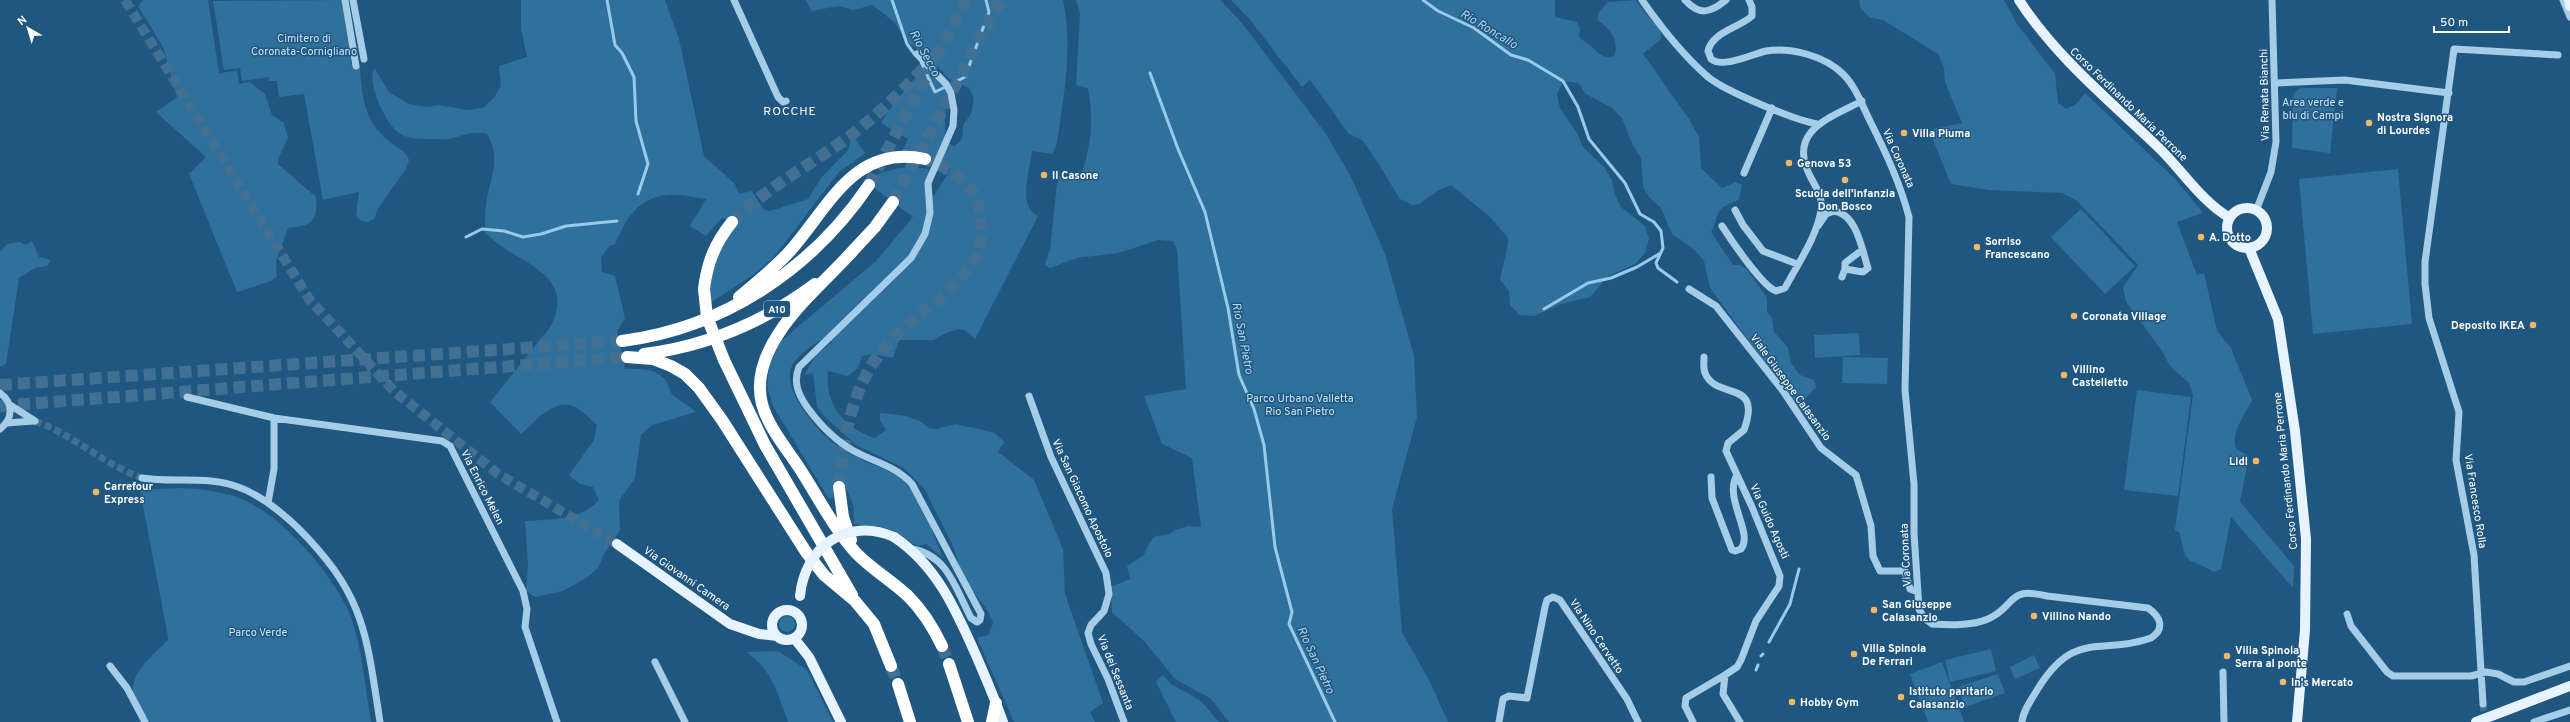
<svg xmlns="http://www.w3.org/2000/svg" width="2570" height="722" viewBox="0 0 2570 722" font-family="Overpass,sans-serif">
	<rect width="100%" height="100%" fill="#205780"/>
	<path fill="#2f709c" d="M143,0h65l11,73 18,-2 2,13 11,-2 15,12 7,21 12,8 4,15 -9,19 -1,7 38,33c2,25 -5,29 -28,31l-12,34 1,14 -6,5 -34,11 -48,-118 17,-17 -50,-45 21,-15 -14,-50 -25,-41z
		M342,0l10,67 8,-1c2,31 4,55 29,75 7,6 17,10 20,19l-3,9 -29,41 -2,8 -7,4 -7,-1 -5,-6 3,-23 -36,8 -19,-106 -25,3 -2,-16h-8v-4l-27,4 -2,-13 -16,2 -11,-69z
		M521,0h144l14,39 25,117 31,28 4,10 13,-3 12,19 6,1 38,-12 13,-21 28,-29 1,-9 4,-3 11,16 -26,19 -66,86 -20,17 -43,28c-1,-35 8,-52 27,-80l-15,-5 -16,18 -16,-10 16,-27c-12,-1 -26,-5 -38,-4 -30,2 -43,25 -53,50h-5l-9,12 1,15 13,4 10,42 -8,14 8,37c15,0 32,-2 42,13 2,4 2,8 5,12 2,3 19,13 24,18l-44,13 -11,10 -6,43 -16,23 1,29 -16,24 -6,14 -10,9 -25,14 -28,6 -9,-6 2,-28 -3,-42c27,-2 55,0 74,-21l-6,-13 -13,-3 -11,-9 25,-35 3,-15c-7,-6 -14,-14 -22,-18 -19,-11 -42,16 -54,27l-31,-32 61,-76c27,-56 -38,-62 -66,-94 0,-9 0,-19 1,-28 4,-27 16,-44 1,-70 -16,-3 -23,2 -38,5 -5,1 -11,0 -15,0 -28,0 -38,-1 -52,-29 -6,-13 -11,-25 -9,-40l2,-1 14,23 20,12 18,3 11,-2 30,5 15,-2 10,-9 8,-13 -2,-20 28,-9 -6,-28z
		M806,0h257c10,47 1,95 -6,142l-4,12 -21,-3c-2,19 -15,56 6,65l-63,123 -10,-9 -7,-1 -12,4 -12,7h-35l-6,18 -21,-4 -10,2 -4,12 -10,8 -20,-5c-3,34 15,55 46,67l12,-8 -6,-10v-7l21,2 17,5 11,8 7,1 19,-5 33,7 7,2 9,9 -6,10 36,28 29,69 2,45 38,109 -13,9 5,10h-81l-37,-84 11,-3 5,-12 -5,-12 -25,-33 -10,-32 -28,-56 -21,-22 -48,-23 -32,-29 -7,-10 -4,-33 -9,2 12,-20 16,-13 -5,-6c-13,8 -30,18 -36,32 -7,20 18,51 30,64 11,12 27,20 41,28 13,7 29,9 40,20 19,16 32,55 41,78l-17,-14 -9,2 -30,-18 -33,-4 -1,-20 -9,-20 -10,3 -1,10 -4,2 -56,-93 -6,-19 2,-21 11,-24 96,-81 37,-44 -48,-36c20,-12 39,-16 63,-12l1,4 -4,16 9,7 17,-28 -18,-10 -32,-4 7,-15 -27,-16c12,-21 28,-37 44,-56 7,7 20,16 22,27 2,10 -10,50 8,52l7,-7 1,-14 8,-11 3,-16 -5,-10 -21,-10 -16,-18 -25,-18 -12,-19 -22,-18 -20,5 -14,-4 -28,5z
		M1076,0h144l22,23 84,111 25,43 34,77 29,102 3,61 -25,92 10,123 28,50 18,40h-219l-19,-24 -35,-19 -30,-37 -33,-30 -1,-25 19,-8 -3,-13 16,-10 9,-17 5,-3 13,-2 5,-4 13,-4 13,1 -9,-69 -30,-14 -18,-48 42,-7 -9,-139 -4,-9 -14,-1 -41,13 -41,5 -27,10 -5,-3 5,-16 8,-74 22,5c11,-36 14,-55 8,-92l-12,-3 4,-72z
		M1231,0h324v17l22,5 3,7 -1,7c4,6 8,6 12,10 8,8 12,13 23,10 6,-17 -4,-26 -16,-36v-7l10,-11 27,-2 26,32v7l-18,15 46,65 10,18 2,31 21,20 14,-6 6,3 -3,14c-5,4 -12,5 -17,9 -6,5 -6,16 -11,24l22,33h7l7,4 20,29v14l5,6 2,14 14,16 3,15 9,12 14,5 2,7 -9,10 -6,15 -91,-124 -6,-27 -9,-11 -23,-16 -11,-26 -11,-10 -7,-11 -2,-29 -8,-12 -11,-28 -10,-10 -26,-14 -8,-11 -15,-2 -6,13 3,14 17,25 6,14 21,20 8,13 3,15 6,12 24,19 4,13 -4,14 -10,11 -27,12 -18,21 -29,7 -27,12 -14,-1 -10,-10 -1,-14 -9,-11c2,-15 8,-27 8,-42l-18,-21 -39,-32 -12,5 -20,14 -7,1 -12,-6 -29,-47 -9,-12 -13,-6 -39,-54 -8,7 -51,-66z
		M1859,0h145l13,24 38,50 3,29 8,6 10,-5 9,-11 91,87 27,33 -26,9 20,53 7,-2 13,58 14,17 21,52c-7,15 -22,33 -16,49l13,7 -9,46 54,64 -1,22 -62,-71 -10,52 -7,3c-27,-17 -28,-3 -34,-39l-5,-3 18,-135 -4,-12 -19,-17 -8,-15 -36,-49 -3,-14 15,-23 -61,-64 -15,-8 -73,-3 -38,-6 -22,-54 33,-7 -17,-41 -1,-14 -6,-14 -55,-34 -14,-3 -9,-10z
		M2301,88h36l-7,65 -38,-5 1,-48 1,-7z
		M2398,169l14,155 -99,10 -14,-155z
		M2081,209l54,57 -30,28 -54,-57z
		M32,241l7,16 12,3 -4,6 -12,2 -16,10 -13,86 -6,3v-115l7,-8 13,-2 6,3z
		M1859,333l1,22 -45,3 -1,-23z
		M1843,357l45,1 -1,26 -45,-1z
		M2137,390l54,7 -13,99 -54,-6z
		M179,488c23,1 44,3 65,12 39,16 95,81 108,120 11,33 13,68 19,102h-221c-5,-8 -13,-17 -16,-26 -7,-21 21,-43 34,-56v-3l-28,-147z
		M779 624a8 8 0 1 1 16 0a8 8 0 1 1-16 0Z
		M1991,649l5,22 -46,11 -5,-22z
		M778,651l29,19 26,52h-45c-11,-29 -15,-52 -42,-70z
		M2034,655l6,13 -25,11 -5,-12z
		M1942,662l22,60h-36l-18,-48z
		M1998,674l7,19 -40,14 -7,-20z
		M1163,675l8,9 30,17 18,21h-43l-20,-40z"/>
	<g fill="none" stroke-linecap="round" stroke-linejoin="round">
		<path stroke="#99cae9" stroke-width="3" d="M607,0l8,45 7,8 12,24 2,44 12,43 -10,30
			M892,0l15,44 8,11
			M1423,0l15,11 36,17 37,27 17,5 35,21 15,26 11,32 36,44 15,31 14,8 7,9 2,17 -7,15 2,5 19,14
			M921,62l14,30 30,-15 24,-65 -3,-12
			M1150,73l28,76 27,63 23,96 11,67 15,34 10,36 11,102 17,65 -3,12 46,98
			M466,237l16,-8 22,2 19,6 18,-3 25,-8 51,-5
			M1544,309l44,-26 23,-5 26,-11 22,-13
			M1769,642l21,-38 9,-35
			M1761,656l2,-2
			M1756,670l2,-5"/>
		<path stroke="#417093" stroke-width="7" stroke-dasharray="7 3.5" stroke-linecap="butt" d="M35,421c39,14 68,43 107,57
			M2483,704l2,18"/>
		<path stroke="#417093" stroke-width="10" stroke-dasharray="10 5" stroke-linecap="butt" d="M125,0l184,299 85,92 104,83 119,70"/>
		<path stroke="#417093" stroke-width="12" stroke-dasharray="12 6" stroke-linecap="butt" d="M869,185l97,-185
			M893,202l108,-202
			M732,222c33,-33 73,-54 111,-81 35,-25 65,-56 94,-87
			M0,385l622,-44
			M0,406l627,-49
			M839,487c4,-41 10,-83 31,-119 27,-47 81,-67 106,-111 7,-13 6,-30 4,-44 -4,-30 -29,-44 -55,-54
			M942,646l7,18
			M891,666l7,18"/>
		<path stroke="#a5cde8" stroke-width="7" d="M345,0l11,66
			M353,0l11,59
			M734,0l44,97 5,5 3,-1
			M1642,0c18,26 42,56 66,77 17,14 86,43 109,47
			M1685,0c15,16 25,13 41,0
			M1749,0l3,7v9c-13,12 -40,16 -44,35l3,8c11,10 42,-5 55,-8 25,-4 59,5 77,23 13,13 19,31 27,47 16,32 30,62 39,96l-4,173 9,94v49l5,76 5,9 8,6c17,1 40,2 56,-5 29,-13 18,-33 59,-23l101,12c13,9 17,21 3,30 -51,18 -75,-9 -112,49 -6,10 -16,23 -17,35
			M2563,0l7,17
			M2276,83l69,-3 104,13
			M1744,173l28,-65
			M1735,210l8,15 20,26 34,13
			M2256,211l15,-39 5,-30 -4,-142
			M1722,226c9,14 41,61 54,65l9,-3c12,-23 32,-51 36,-78 2,-13 -5,-23 -11,-34 -23,-45 19,-58 52,-75
			M1818,226l8,-12 8,-3c23,3 28,39 34,57l-5,4 -18,-3 -3,8
			M1845,269v-6l17,-13
			M1689,289l27,17 67,85 38,57 35,27 15,51 2,30 7,15h25l5,18 8,3
			M1704,357c0,5 -1,11 1,16 11,28 58,5 39,57l-16,13 -2,8 26,56 28,69 -1,10 -23,35 -15,39 -4,7 -12,8 -2,19 17,28
			M0,393c14,10 13,26 0,36
			M1029,396l22,61 55,116 3,21 -5,17 -13,14 -3,8 3,11 17,35 16,43
			M187,397l87,21 168,23 8,5 73,145 4,18 -2,18 32,95
			M10,405l25,16
			M7,423l26,-2
			M1711,477l1,21 20,52 3,1 6,-2c13,-16 -18,-51 -4,-74
			M142,478c30,5 60,-2 90,7 25,7 47,25 65,42 68,68 69,105 83,195
			M268,503l6,-34v-51
			M912,549c36,6 44,41 59,69l6,4 3,-2 1,-6 -69,-130c-16,-18 -38,-22 -58,-33 -20,-11 -34,-26 -47,-44 -9,-13 -14,-25 -8,-40l112,-109 14,-24 5,-21 -2,-30 25,-57 1,-16 -3,-17 -5,-9 -29,-30
			M2347,614l4,12 36,46 6,4h78l15,-4 12,2 16,8h10l46,-16
			M655,662l30,60
			M110,666l17,22 18,34
			M2223,672l1,50
			M2483,704l-9,-149 -18,-95 3,-48 -30,-94 -4,-34v-22l29,-213 104,6
			M1499,722l4,-23 6,-3 18,2 18,-91 2,-7 6,-3 7,3 67,99 11,23
			M1693,722l-8,-16 1,-8 39,-23
			M2534,722l36,-12"/>
		<path stroke="#e7f3fe" stroke-width="10" d="M2019,0c37,57 90,100 139,147 24,23 43,54 72,71
			M2569,0l1,6
			M2227 228a20 20 0 1 1 40 0a20 20 0 1 1-40 0Z
			M2249,248l29,71 17,112 11,108 -1,91 -8,92
			M894,537c42,28 61,71 81,116 10,23 20,46 28,69
			M617,544l113,80 29,10 18,2
			M772 625a15 15 0 1 1 30 0a15 15 0 1 1-30 0Z
			M794,638l15,19 32,65
			M2476,722l94,-36"/>
		<path stroke="#fff" stroke-width="12" d="M852,252c-36,39 -105,93 -90,152 6,23 25,45 38,65 18,28 34,60 57,85 16,16 35,27 51,42 15,15 25,31 34,50
			M846,258l29,-31 18,-25
			M704,289c3,-26 11,-46 28,-67
			M739,297c18,-15 36,-29 52,-47 39,-45 64,-106 134,-91
			M622,341c102,-13 190,-72 247,-156
			M644,354c64,-8 120,-32 171,-70
			M627,357l26,2 18,7 14,8 14,14 23,32 84,132 18,23 31,26 19,23 17,42
			M724,360l41,85 87,150
			M839,487l4,30 8,23
			M949,664l19,58
			M898,684l12,38
			M992,722l4,-19"/>
		<path stroke="#e7f3fe" stroke-width="10" d="M800,596c5,-50 47,-79 94,-59"/>
		<path stroke="#fff" stroke-width="12" d="M704,289l3,28 17,43"/>
	</g>
	<g fill="#f6b765" stroke="#205780" stroke-width="1.5">
		<circle cx="2369" cy="123" r="4"/>
		<circle cx="1904" cy="133" r="4"/>
		<circle cx="1789" cy="163" r="4"/>
		<circle cx="1044" cy="175" r="4"/>
		<circle cx="1845" cy="180" r="4"/>
		<circle cx="2201" cy="237" r="4"/>
		<circle cx="1977" cy="247" r="4"/>
		<circle cx="2074" cy="316" r="4"/>
		<circle cx="2533" cy="325" r="4"/>
		<circle cx="2064" cy="375" r="4"/>
		<circle cx="2256" cy="461" r="4"/>
		<circle cx="96" cy="492" r="4"/>
		<circle cx="1874" cy="610" r="4"/>
		<circle cx="2034" cy="616" r="4"/>
		<circle cx="1854" cy="654" r="4"/>
		<circle cx="2227" cy="656" r="4"/>
		<circle cx="2283" cy="682" r="4"/>
		<circle cx="1901" cy="697" r="4"/>
		<circle cx="1792" cy="702" r="4"/>
	</g>
	<g text-anchor="middle" stroke-width="3" stroke-linejoin="round" paint-order="stroke">
		<rect fill="#205780" stroke="#bccdd9" stroke-width="1" x="764" y="301" width="26" height="16" rx="3"/>
		<g font-size="10" font-weight="bold" fill="#fff">
			<text x="777" y="313">A10</text>
		</g>
		<g font-size="11" fill="#c9e4f6" stroke="#205780">
			<text x="304" y="42">Cimitero di<tspan x="304" dy="13">Coronata-Cornigliano</tspan></text>
			<text x="2313" y="106">Area verde e<tspan x="2313" dy="13">blu di Campi</tspan></text>
			<text x="1300" y="402">Parco Urbano Valletta<tspan x="1300" dy="13">Rio San Pietro</tspan></text>
			<text x="258" y="636">Parco Verde</text>
		</g>
		<g font-size="11" fill="#fff" stroke="#205780">
			<text transform="translate(2264 95) rotate(-91)" y="4">Via Renata Bianchi</text>
			<text transform="translate(2129 104) rotate(44)" y="4">Corso Ferdinando Maria Perrone</text>
			<text transform="translate(1899 158) rotate(66)" y="4">Via Coronata</text>
			<text transform="translate(1791 387) rotate(54)" y="4">Viale Giuseppe Calasanzio</text>
			<text transform="translate(2285 471) rotate(-96)" y="4">Corso Ferdinando Maria Perrone</text>
			<text transform="translate(483 487) rotate(63)" y="4">Via Enrico Melen</text>
			<text transform="translate(1083 498) rotate(65)" y="4">Via San Giacomo Apostolo</text>
			<text transform="translate(2476 501) rotate(81)" y="4">Via Francesco Rolla</text>
			<text transform="translate(1770 521) rotate(66)" y="4">Via Guido Agosti</text>
			<text transform="translate(1905 555) rotate(-93)" y="4">Via Coronata</text>
			<text transform="translate(687 578) rotate(35)" y="4">Via Giovanni Camera</text>
			<text transform="translate(1597 636) rotate(56)" y="4">Via Nino Cervetto</text>
			<text transform="translate(1116 672) rotate(68)" y="4">Via dei Sessanta</text>
		</g>
		<g font-size="11" font-weight="bold" fill="#fff" stroke="#205780" text-anchor="start">
			<text x="2377" y="121">Nostra Signora<tspan x="2377" dy="13">di Lourdes</tspan></text>
			<text x="1912" y="137">Villa Piuma</text>
			<text x="1797" y="167">Genova 53</text>
			<text x="1052" y="179">Il Casone</text>
			<text x="1845" y="197" text-anchor="middle">Scuola dell'infanzia<tspan x="1845" dy="13">Don Bosco</tspan></text>
			<text x="2209" y="241">A. Dotto</text>
			<text x="1985" y="245">Sorriso<tspan x="1985" dy="13">Francescano</tspan></text>
			<text x="2082" y="320">Coronata Village</text>
			<text x="2525" y="329" text-anchor="end">Deposito IKEA</text>
			<text x="2072" y="373">Villino<tspan x="2072" dy="13">Castelletto</tspan></text>
			<text x="2248" y="465" text-anchor="end">Lidl</text>
			<text x="104" y="490">Carrefour<tspan x="104" dy="13">Express</tspan></text>
			<text x="1882" y="608">San Giuseppe<tspan x="1882" dy="13">Calasanzio</tspan></text>
			<text x="2042" y="620">Villino Nando</text>
			<text x="1862" y="652">Villa Spinola<tspan x="1862" dy="13">De Ferrari</tspan></text>
			<text x="2235" y="654">Villa Spinola<tspan x="2235" dy="13">Serra al ponte</tspan></text>
			<text x="2291" y="686">In's Mercato</text>
			<text x="1909" y="695">Istituto paritario<tspan x="1909" dy="13">Calasanzio</tspan></text>
			<text x="1800" y="706">Hobby Gym</text>
		</g>
		<g font-size="12" font-style="italic" fill="#b0d6f0" stroke="#205780">
			<text transform="translate(1489 29) rotate(31)" y="4">Rio Roncallo</text>
			<text transform="translate(925 53) rotate(62)" y="4">Rio Secco</text>
			<text transform="translate(1243 338) rotate(79)" y="4">Rio San Pietro</text>
			<text transform="translate(1316 660) rotate(65)" y="4">Rio San Pietro</text>
		</g>
		<g font-size="12" letter-spacing="1" fill="#fff" stroke="#205780">
			<text x="790" y="115">ROCCHE</text>
		</g>
	</g>
	<g transform="translate(28 28) rotate(322)" stroke="#205780" stroke-width="3" paint-order="stroke">
	<path d="M0-3L7 15L0 10L-7 15Z" fill="#ffffff"/>
	<text y="-6" font-size="11" font-weight="bold" text-anchor="middle" fill="#ffffff">N</text>
	</g>
	<path d="M2434 26v6h75v-6" fill="none" stroke="#ffffff" stroke-width="2"/>
	<text x="2440" y="26" font-size="12" fill="#ffffff" stroke="#205780" stroke-width="3" paint-order="stroke">50 m</text>
</svg>
